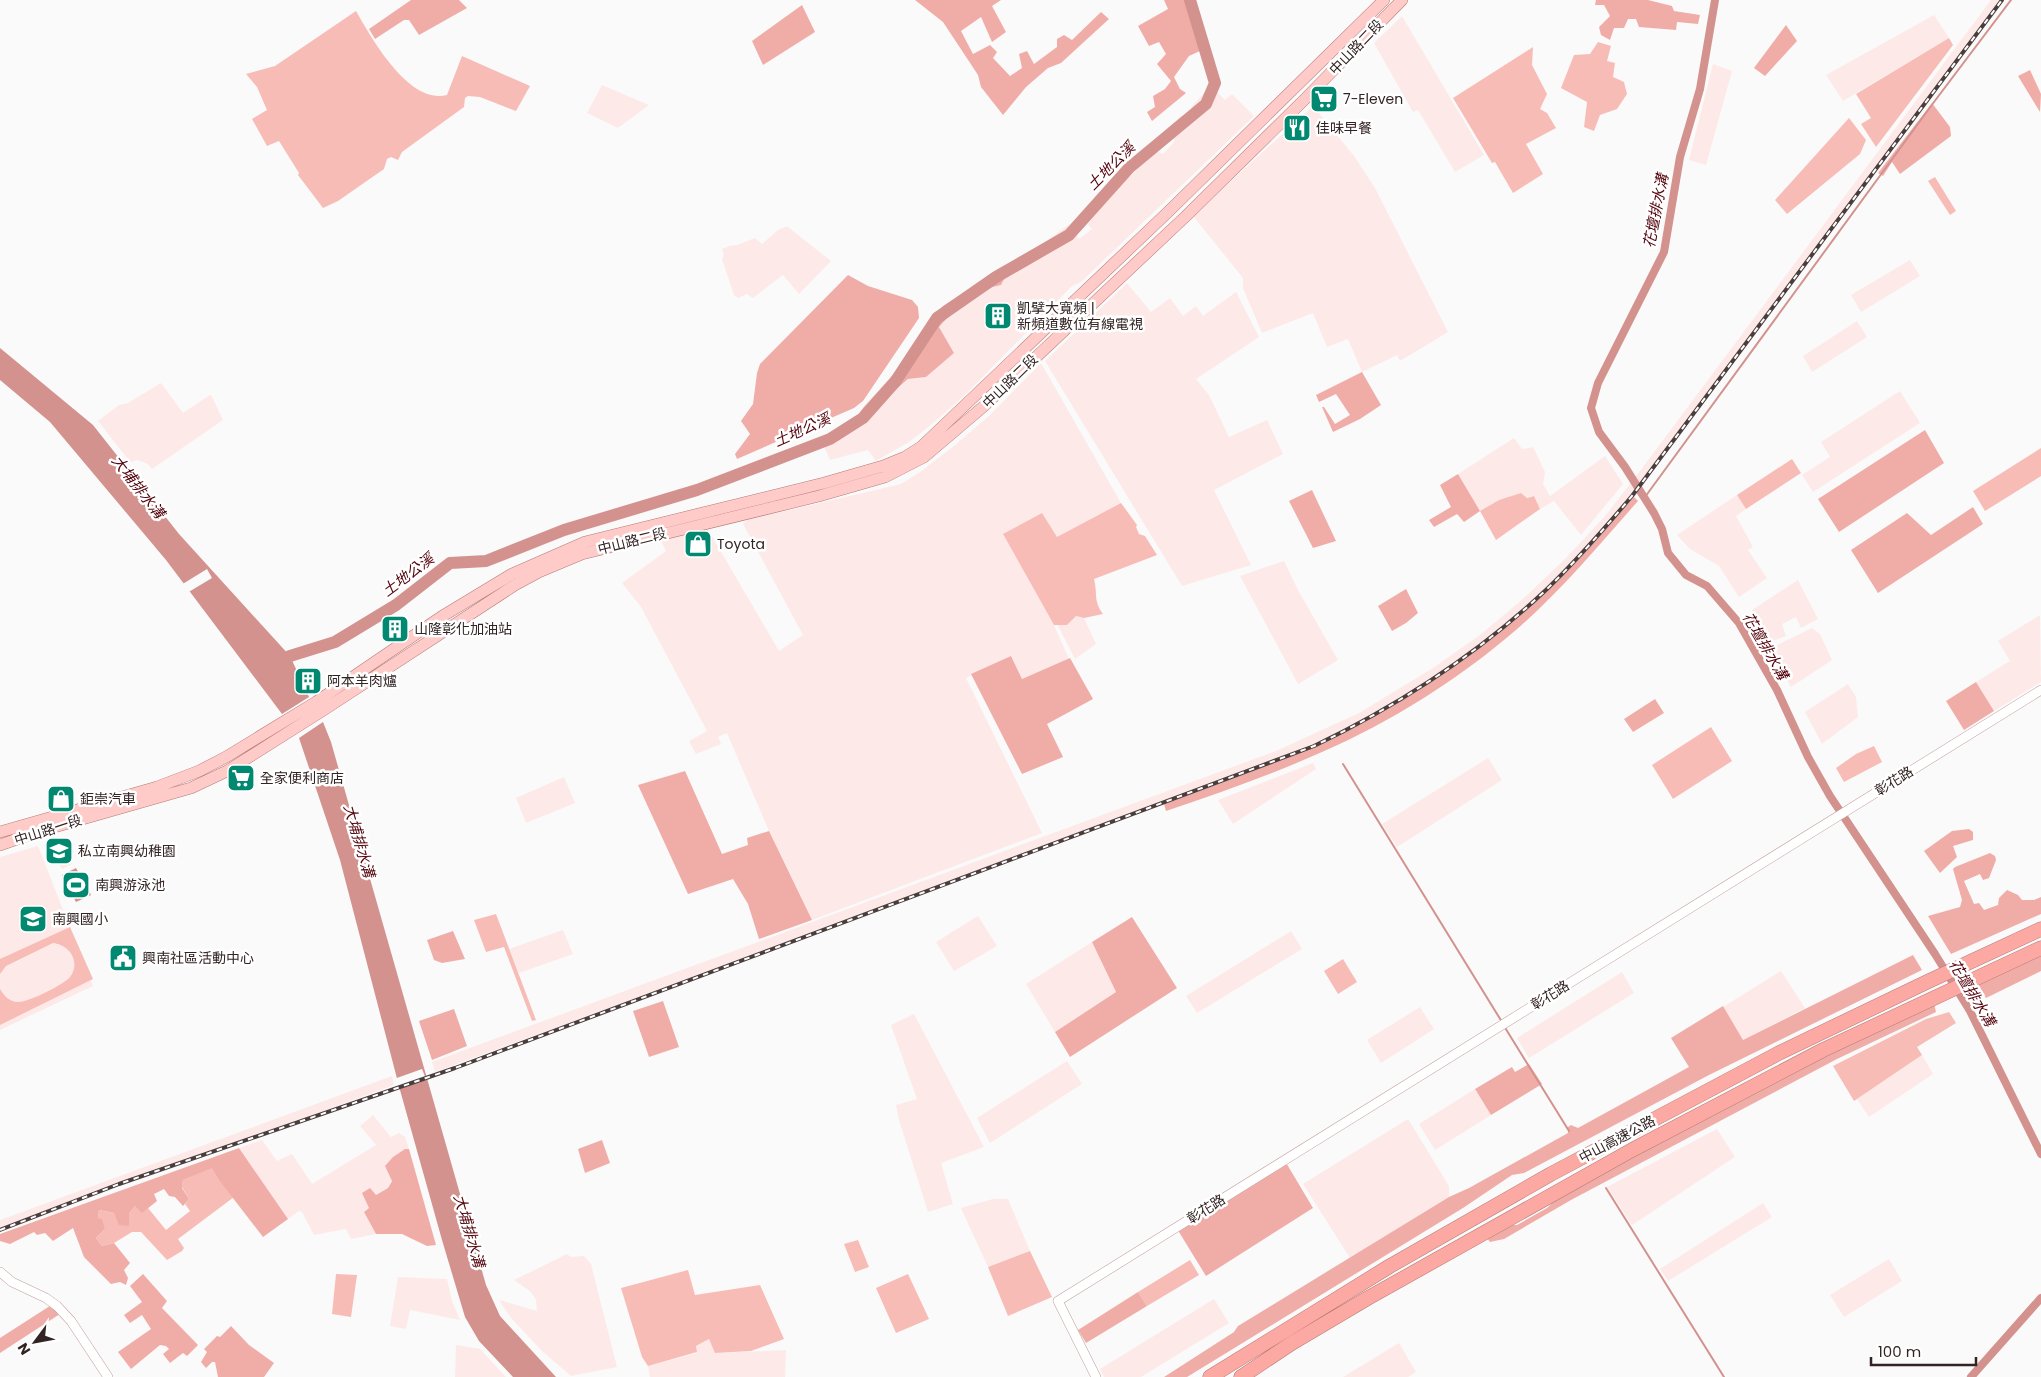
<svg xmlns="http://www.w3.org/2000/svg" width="2041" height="1377" viewBox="0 0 2041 1377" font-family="Poppins,'Noto Sans TC',sans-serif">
	<rect width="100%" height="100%" fill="#fafafa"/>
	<path fill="#fdeae8" d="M1991,0h13l-370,497 -54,59 -36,36 -54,47 -43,32 -76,46 -53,27 -154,60 -729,268 -3,-10 844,-311 83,-38 74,-45 47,-33 44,-37 42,-40 39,-42 35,-45z
		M1934,15l15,23 -106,63 -17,-26z
		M1402,16l82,139 -29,17 -37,-62 -5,2 -39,-69z
		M1713,64l19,7 -26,94 -17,-5z
		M602,85l47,20 -31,23 -31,-15z
		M1211,86l14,14 7,-6 22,22 -173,166 -9,4 -108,110 -32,28 -23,18 -33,19 -8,-11 -38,10 -10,-23 25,-12 13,-10 19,-4 8,-12 24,-20 17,-2 28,-24 -15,-26 9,-10 36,-28 17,-4 8,-16 59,-44 11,14 13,-10 -4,-5 20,-28 30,-27 -3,-5 15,-16 13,6 12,-13 -8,-12 14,-13 11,7 8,-8 -9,-8z
		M1313,106l41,50 21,32 73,144 -48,29 -3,-6 -35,17 -14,-33 -21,8 -14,-34 -51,20 -19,-45v-10l-50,-62z
		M785,227h3l43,34 -32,33 -16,-19 -30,23 -6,-4 -9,4 -4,-3 -12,-36 2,-4 -2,-6 7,-3 8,-1 18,-7 7,6 16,-14z
		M1910,260l10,16 -59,36 -10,-17z
		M1127,283l24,29 19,-14 13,18 13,-10 7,10 33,-24 23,45 -63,42 13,16 20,42 38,-17 16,34 -69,36 37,75 -69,21 -137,-225z
		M1857,321l10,16 -55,35 -9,-16z
		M1041,363l80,140 -64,35 -54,-4 51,91 15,34 -47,20 -11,-23 -45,22 76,155 -230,87 -43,-89 -42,-98 -9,4 3,7 -25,10 -7,-13 18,-10 -66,-124 -19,-24 44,-32 -7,-14 47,-11 73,125 24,-16 -60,-111 4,-4 154,-36 19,-12 34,-26 36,-31z
		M161,383l22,30 27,-18h1l12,25 -71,49 -4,-5 -11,-4 -7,2 -32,-41 21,-16 9,-2z
		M1900,391l20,32 -107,69 -11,-17 28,-18 -9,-15z
		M1514,438l8,11 11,-2 12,25 -2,12 7,12 55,-40 18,28 -42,51 -27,-34 -14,8 -6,-13 -35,4 -19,11 -22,-37z
		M1737,495l9,14 -10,7 17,31 -5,3 19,28 -28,19 -20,-31 -29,-17 -13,-14z
		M1284,561l14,29 40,70 -40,24 -58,-108z
		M1798,580l20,39 -17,9 -5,-11 -14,7 4,12 -16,6 -6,-3 -9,-19 -3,-10z
		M2040,615l1,67 -47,29 -18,-29 34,-21 -12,-20z
		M1076,616l8,2 12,26 -21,15 -18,-35 10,1z
		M1812,628l8,6 12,26 -41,27 -20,-34v-3l2,-3z
		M1848,684l8,13 2,20 -36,27 -17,-32z
		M1488,758l14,22 -105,67 -15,-23z
		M1313,763l3,6 -83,55 -15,-24z
		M564,777l11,26 -49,20 -10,-25z
		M60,840l12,24 -10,5 -12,-24z
		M38,846l55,140 -93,44v-173z
		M978,916l19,30 -43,25 -18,-29z
		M563,930l10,24 -54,19 -10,-24z
		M1291,931l11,18 -105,64 -11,-17z
		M1092,942l24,50 -61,40 -29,-48z
		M1781,971l24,37 -62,32 -20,-33z
		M1622,972l12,21 -105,65 -12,-20z
		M1420,1007l14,22 -53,34 -14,-23z
		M914,1014l70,133 -43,16 12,41 -25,8 -29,-92 -3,-15 21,-6 -26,-74z
		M1922,1055l11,19 -64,43 -12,-18z
		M1067,1061l15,23 -92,59 -13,-25z
		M392,1076l2,9 -394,145v-10z
		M1475,1089l16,26 -56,35 -16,-26z
		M373,1115l18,22 8,-4 6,4 4,12h-4l-17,39 -12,7 -7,13 -5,4 12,22 -25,5 -5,-10 -32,6 -12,-23 -3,-1 -11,8 -49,-71 23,-8 15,21 15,-7 20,30 64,-39 -16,-19z
		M1408,1119l41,67v11l-99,61 -47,-74z
		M1717,1129l18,28 -103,68 -25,-38z
		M993,1199h15l22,52 -42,16 -27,-59z
		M1763,1203l9,14 -104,64 -8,-12z
		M567,1254l4,3 13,-1 7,8 26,103 -46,9 -29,-25 -30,-32 -10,-14 -2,-5 37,11 -1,-11 -5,-8 -17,-12z
		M1889,1259l13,22 -58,36 -14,-22z
		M398,1277l49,2 5,22 8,19 -50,-10 -4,19 -16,-3z
		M1214,1299l15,24 -88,54h-37l-4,-8z
		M709,1339l7,14 70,-3 -1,27h-135l-2,-11 49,-13 -1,-7z
		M1399,1343l17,29 -8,5h-65z
		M456,1345l24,4 26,28h-51z"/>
	<path fill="#f8bcb7" d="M356,11c16,28 53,94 91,84l15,-39 68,30 -14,25 -36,-14 -12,-1 -3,2 -1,9 -62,45 -4,8 -7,-3 -4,2 -3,10 -46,32 -15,7 -25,-33 1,-2 -20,-32 -12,5 -15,-27 15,-9 -10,-23 -11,-13 29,-8z
		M1949,38l4,7 -77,102 -15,-23 10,-6 -15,-24z
		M1598,42l13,4 -4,15 8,2 -2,14 11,5 3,12 -10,15 -17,6 -6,16 -10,-4 3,-25 -26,-14 13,-33 16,-1z
		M1533,47l-1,18 15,29 -7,15 7,4 9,15 -30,16 17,30 -30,19 -18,-31 -3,1 -39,-65z
		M1849,118l17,22 -6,14 -73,60 -12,-14z
		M1935,177l21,34 -6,4 -22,-34z
		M2041,448v28l-56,35 -12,-20z
		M1792,459l9,14 -55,36 -9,-14z
		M1521,493l6,5 7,-2 6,13 -44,31 -16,-29 19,-11z
		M1121,503l16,22 -1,2 3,7 6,2 12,19 -63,24c4,16 -1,21 9,35l-19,4 -8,-2 -9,9h-13l-51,-91 39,-21 15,24z
		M1711,727l21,34 -59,38 -21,-34z
		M1874,746l8,16 -38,20 -8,-14 20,-14z
		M496,914l40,106 -4,1 -28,-74 -18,5 -12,-32z
		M70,927l23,52 -93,46v-36c4,7 10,13 18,13 9,1 47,-18 52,-25 11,-15 0,-32 -17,-34l-47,23 -6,8v-15z
		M1343,959l14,23 -19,12 -14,-23z
		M1949,1012l7,11 -39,24 5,8 -68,46 -21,-35 93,-47z
		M212,1167l4,9 18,21 -56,42 6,9 -2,3 -15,9 -26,-28h-9l-18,11 -12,3 -6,-8 9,-9 -7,-11 1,-8 15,3 15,13v-12l6,-8 13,2 18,22 24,-19 -5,-7 4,-5 -7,-12 1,-7z
		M858,1240l11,27 -14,5 -11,-28z
		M1030,1251l22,46 -44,19 -20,-49z
		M1190,1260l9,15 -52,31 -9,-14z
		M688,1270l7,25 65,-10 24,54 -33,12 -36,2 -6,-14 -13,7 1,6 -49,14 -6,-9 -21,-69z
		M336,1274l21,1 -6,42 -19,-3z
		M908,1274l21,45 -33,14 -20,-45z"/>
	<path fill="#f0ada8" d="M411,0h48l8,8 -48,27 -10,-15h-5l-29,19 -6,-10z
		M915,0h86l-9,6 14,26 -14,10 -11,-25 -20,14 12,23 17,-9 7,7 -4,6 17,18 12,-8 -3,-14 8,-3 7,13 23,-17v-8l7,-4 8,5 29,-28 8,7 -48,44 -13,5 -22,19 -23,28 -22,-28 -3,-12 -35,-53z
		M1164,0h22l14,51 -11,5 -15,21 6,12 6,4 -34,28 -5,-9 8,-5 -2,-11 12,-7 6,-8 -14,-17 9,-10 -7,-12 -10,4 -11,-20 30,-17z
		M1596,0h52l24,6 2,5 26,4 -2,9 -21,-2 -1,8 -37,-3 -3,-8h-8l-4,9h-10l-4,12 -9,-5 -2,-8 11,-11 -6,-11h-9z
		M802,5l13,27 -52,33 -11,-24z
		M1786,25l11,16 -32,35 -11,-8z
		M2030,70l11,24 -1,18 -22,-36z
		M1932,103l18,24 1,9 -51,38 -8,-12 -9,14 -5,-3z
		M1009,269l-8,16 -17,4 -36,28 -9,10 15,26 -28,24 -18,2 -23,20 -8,12 -19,4 5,-7 37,-41 43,-61 47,-30z
		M848,275l20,11 44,14 6,7 1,11 -56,83 -9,7 -117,51 -2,-5 15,-20 -9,-13 12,-17 4,-31 3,-9z
		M1362,372l19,33 -21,14 -27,13 -11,-25h2l11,17 15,-9 -14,-21 -17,8 -3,-7z
		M1925,430l19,33 -105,69 -21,-33z
		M1458,474l22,37 -16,11 -7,-8 -23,13 -5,-7 22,-13 -11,-22z
		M1312,490l24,51 -23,7 -24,-47z
		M1634,497l4,4c-39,44 -77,90 -122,129 -57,49 -125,92 -194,122 -51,23 -104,41 -156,59l-2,-7c60,-23 124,-44 182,-73 58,-30 114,-66 164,-108 45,-38 85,-82 124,-126z
		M1973,507l10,17 -105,69 -27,-43 56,-37 24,22z
		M1406,589l12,24 -12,10 -14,8 -14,-25z
		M1011,656l11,23 48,-21 23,41 -46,25 16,33 -41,17 -51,-100z
		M1976,682l18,29 -30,19 -18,-29z
		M1655,699l9,14 -31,19 -9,-13z
		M685,771l37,83 26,-9 -1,-7 22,-7 43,89 -53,19 -11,-35 -15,-25 -45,15 -50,-109z
		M1969,829l4,3v8l-20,6 4,11 -17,16 -16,-22 28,-20z
		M1990,853l5,3 1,4 -7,18 -6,2 -3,-6 -16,7 10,23 5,-1 5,7 14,-5 1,-7 8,-8 11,5 4,5h12l7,-3v17l-90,40 -23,-38 32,-9 2,-7 -9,-31 2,-2z
		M1132,917l45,71 -107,69 -15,-25 61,-40 -24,-50z
		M453,931l12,28 -23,4 -8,-3 -7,-20z
		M1913,955l9,15 -213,105 -185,98 -12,2 -49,33 -276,169h-23l70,-45 4,-6 211,-129 20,-9 99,-55v-6l3,-2 7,3 111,-61 -18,-29 52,-32 20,34z
		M2041,955v16l-55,27 -8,-14z
		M663,1001l16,46 -30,10 -16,-46z
		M1934,1003l2,9 -99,47 -266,141 -67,39 -14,3 -3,-4 20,-13h10l30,-17 16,-15 215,-114z
		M454,1009l13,37 -35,14 -13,-39z
		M1529,1064l13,20 -51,31 -16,-26 37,-22 3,5z
		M602,1140l8,23 -25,10 -7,-24z
		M239,1148l49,71 -25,18 -47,-61 -4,-8 -29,12 -1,8 7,11 -6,7 -8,-9 -6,-1 -5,-7 -10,5 3,7 -15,12 -7,-7 -6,8v12l-10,-1 -5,-12 -15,-3 -1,8 4,1 3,10 -9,9 6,8 12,-3 16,20 -6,7 4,8 -2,7 -6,-3 -9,2 -27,-27 -11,-29 -20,13 -8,-8 -8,2 -3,-3 -24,12 -10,-3v-7z
		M405,1149h4l27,96 -9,1 -25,-12h-26l-12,-22 5,-4 -7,-15 8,-5 6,7 12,-7 4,-7 -7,-15 8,-9z
		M1285,1161l28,47 -107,68 -27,-44v-5z
		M143,1274l24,27 -5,7 36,37 -11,11 -4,-3 -13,10 -7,-9 6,-5 -3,-3 -6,-1 -29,24 -13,-17 33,-23 -9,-14 -12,8 -6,-8 18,-13 -12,-16z
		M1138,1292l9,14 -61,37 -8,-13z
		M56,1302l7,10 -63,41v-15z
		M231,1326l18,19 25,18 -10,14h-46l-3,-15h-3l-6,6 -5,-6 6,-10 -3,-3 13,-13 3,1z"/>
	<path fill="#d3928d" d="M0,348l93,77 86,109 111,122 19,41 -27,17 -116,-154 -116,-138 -50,-42z
		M323,722l8,20 155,543 14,31 56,61h-43l-34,-36 -14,-24 -23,-77 -42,-150 -60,-230 -41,-122z
		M76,868l15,27 -15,7 -14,-27z"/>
	<path fill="#fafafa" d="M207,569l5,9 -25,15 -6,-8z
		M422,1069l4,10 -29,11 -3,-11z"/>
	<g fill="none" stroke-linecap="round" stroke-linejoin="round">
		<path stroke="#d3928d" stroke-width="2" d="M1645,497l286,-391 80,-106
			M1343,764l159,258
			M1504,1026l65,105
			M1606,1188l118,189"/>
		<path stroke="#d3928d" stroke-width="8" d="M1715,0l-15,89 -20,68 -16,95 -66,131 -7,25 8,24 26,35 29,46 8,16 6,24 18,22 21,11 32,37 38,67 31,67 22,39 105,158 35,57 71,143
			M1971,1377l70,-79"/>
		<path stroke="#d3928d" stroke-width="12" d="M277,665l13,-9 45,-14 61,-37 54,-42 36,-2 78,-31 133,-40 133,-51 33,-21 32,-36 42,-64 59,-41 73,-42 60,-67 77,-64 9,-21 -25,-83"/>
		<defs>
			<path id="tertiary" d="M0,1272l12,10 34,16 11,8 14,15 37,56
				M1096,1377l-38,-76 983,-611"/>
			<path id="primary" d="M0,832l157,-45 42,-16 27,-14 90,-55 125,-85 71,-43 73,-32 239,-59 59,-17 22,-9 16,-10 247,-235 216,-212
				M0,845l37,-13 154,-44 36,-17 95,-60 193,-126 24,-13 43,-18 237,-58 66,-19 39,-20 60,-51 201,-189 119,-117 98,-100"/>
			<path id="motorway" d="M1210,1377l180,-111 161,-92 228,-121 150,-72 112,-52
				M1241,1377l51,-34 76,-45 264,-148 191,-100 218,-102"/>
		</defs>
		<use href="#tertiary" stroke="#c29f9c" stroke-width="10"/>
		<use href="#primary" stroke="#b67a76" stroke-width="12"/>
		<use href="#motorway" stroke="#b67a76" stroke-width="15"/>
		<use href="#tertiary" stroke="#fff" stroke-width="9"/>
		<use href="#primary" stroke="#fecbc8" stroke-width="11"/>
		<use href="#motorway" stroke="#fda9a3" stroke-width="14"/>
		<defs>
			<path id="rail" d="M0,1230l119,-46 336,-116 859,-322c85,-41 164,-92 233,-157 30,-29 58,-61 85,-93l370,-496"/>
		</defs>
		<use href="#rail" stroke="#4a3e3d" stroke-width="4"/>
		<use href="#rail" stroke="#fff" stroke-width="2" stroke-dasharray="5.5" stroke-linecap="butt"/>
	</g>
	<defs>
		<symbol id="supermarket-square" viewBox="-11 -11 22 22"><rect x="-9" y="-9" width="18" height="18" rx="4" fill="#008970" stroke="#fff"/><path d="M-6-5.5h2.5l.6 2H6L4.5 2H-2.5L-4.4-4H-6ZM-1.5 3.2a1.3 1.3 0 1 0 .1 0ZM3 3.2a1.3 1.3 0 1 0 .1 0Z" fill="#fff"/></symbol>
		<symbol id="restaurant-square" viewBox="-11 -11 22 22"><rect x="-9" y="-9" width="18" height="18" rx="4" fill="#008970" stroke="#fff"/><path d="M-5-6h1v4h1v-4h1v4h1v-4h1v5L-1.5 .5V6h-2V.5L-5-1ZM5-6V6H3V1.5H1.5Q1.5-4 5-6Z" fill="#fff"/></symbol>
		<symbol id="building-square" viewBox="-11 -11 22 22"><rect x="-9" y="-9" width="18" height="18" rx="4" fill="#008970" stroke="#fff"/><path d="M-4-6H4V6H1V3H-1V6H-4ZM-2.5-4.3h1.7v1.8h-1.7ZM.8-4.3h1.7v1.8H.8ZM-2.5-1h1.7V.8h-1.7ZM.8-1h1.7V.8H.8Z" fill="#fff"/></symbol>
		<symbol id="shop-square" viewBox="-11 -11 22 22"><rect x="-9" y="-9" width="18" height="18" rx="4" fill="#008970" stroke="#fff"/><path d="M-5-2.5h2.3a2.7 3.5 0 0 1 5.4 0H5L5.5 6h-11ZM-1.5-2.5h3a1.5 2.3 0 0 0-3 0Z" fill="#fff"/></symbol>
		<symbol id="school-square" viewBox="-11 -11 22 22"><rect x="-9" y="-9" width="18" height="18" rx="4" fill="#008970" stroke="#fff"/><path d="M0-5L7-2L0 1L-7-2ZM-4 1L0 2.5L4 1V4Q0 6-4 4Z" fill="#fff"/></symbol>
		<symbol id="stadium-square" viewBox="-11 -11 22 22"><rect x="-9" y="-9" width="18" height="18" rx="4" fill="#008970" stroke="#fff"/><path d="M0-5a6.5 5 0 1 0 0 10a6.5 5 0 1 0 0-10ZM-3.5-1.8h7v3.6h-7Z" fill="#fff"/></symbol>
		<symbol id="civic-square" viewBox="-11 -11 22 22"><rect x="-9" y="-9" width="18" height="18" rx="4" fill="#008970" stroke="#fff"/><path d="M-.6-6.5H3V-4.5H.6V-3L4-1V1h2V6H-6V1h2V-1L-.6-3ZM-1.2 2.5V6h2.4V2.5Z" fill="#fff"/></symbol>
	</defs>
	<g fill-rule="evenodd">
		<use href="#supermarket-square" x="1308" y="83" width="32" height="32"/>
		<use href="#restaurant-square" x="1281" y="112" width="32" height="32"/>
		<use href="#building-square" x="982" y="300" width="32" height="32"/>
		<use href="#shop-square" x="682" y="528" width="32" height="32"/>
		<use href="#building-square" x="379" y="613" width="32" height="32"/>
		<use href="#building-square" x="292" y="665" width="32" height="32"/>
		<use href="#supermarket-square" x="225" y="762" width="32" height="32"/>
		<use href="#shop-square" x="45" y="783" width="32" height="32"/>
		<use href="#school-square" x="43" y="835" width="32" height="32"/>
		<use href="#stadium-square" x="60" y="869" width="32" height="32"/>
		<use href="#school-square" x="17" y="903" width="32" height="32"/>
		<use href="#civic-square" x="107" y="942" width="32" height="32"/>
	</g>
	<g text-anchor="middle" stroke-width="5" stroke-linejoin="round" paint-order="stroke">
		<g font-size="14" fill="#322423" stroke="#fff">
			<text transform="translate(1356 47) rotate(-46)" y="5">中山路二段</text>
			<text transform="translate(1010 381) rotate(-44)" y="5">中山路二段</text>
			<text transform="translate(632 541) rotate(-14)" y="5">中山路二段</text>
			<text transform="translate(1894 781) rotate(-32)" y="5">彰花路</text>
			<text transform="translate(48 830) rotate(-18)" y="5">中山路一段</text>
			<text transform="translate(1550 995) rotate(-32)" y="5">彰花路</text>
			<text transform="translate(1617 1139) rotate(-28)" y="5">中山高速公路</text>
			<text transform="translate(1206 1209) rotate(-32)" y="5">彰花路</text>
		</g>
		<g font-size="14" fill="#322423" stroke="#fff" text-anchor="start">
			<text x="1343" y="104">7-Eleven</text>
			<text x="1316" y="133">佳味早餐</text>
			<text x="1017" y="313">凱擘大寬頻 |<tspan x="1017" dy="16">新頻道數位有線電視</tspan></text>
			<text x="717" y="549">Toyota</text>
			<text x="414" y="634">山隆彰化加油站</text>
			<text x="327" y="686">阿本羊肉爐</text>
			<text x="260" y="783">全家便利商店</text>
			<text x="80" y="804">鉅崇汽車</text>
			<text x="78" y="856">私立南興幼稚園</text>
			<text x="95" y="890">南興游泳池</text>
			<text x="52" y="924">南興國小</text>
			<text x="142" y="963">興南社區活動中心</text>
		</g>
		<g font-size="15" font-style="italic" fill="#54040c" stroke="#fff">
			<text transform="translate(1111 166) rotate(-45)" y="5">土地公溪</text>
			<text transform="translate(1656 211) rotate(-79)" y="5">花壇排水溝</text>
			<text transform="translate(802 430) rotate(-24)" y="5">土地公溪</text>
			<text transform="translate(138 487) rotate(52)" y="5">大埔排水溝</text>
			<text transform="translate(408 575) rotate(-37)" y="5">土地公溪</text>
			<text transform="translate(1765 646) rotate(60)" y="5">花壇排水溝</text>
			<text transform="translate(359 841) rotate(74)" y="5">大埔排水溝</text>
			<text transform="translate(1972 993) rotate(59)" y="5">花壇排水溝</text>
			<text transform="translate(469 1231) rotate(74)" y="5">大埔排水溝</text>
		</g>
	</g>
	<g transform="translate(35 1342) rotate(238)" stroke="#ffffff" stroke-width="4" paint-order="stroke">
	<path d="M0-4L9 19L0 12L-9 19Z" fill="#322423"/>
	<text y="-8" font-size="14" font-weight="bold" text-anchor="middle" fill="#322423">N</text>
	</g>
	<path d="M1871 1357v8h105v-8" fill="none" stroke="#322423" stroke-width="2.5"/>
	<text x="1878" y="1357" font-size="15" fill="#322423" stroke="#ffffff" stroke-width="4" paint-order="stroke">100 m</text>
</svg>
